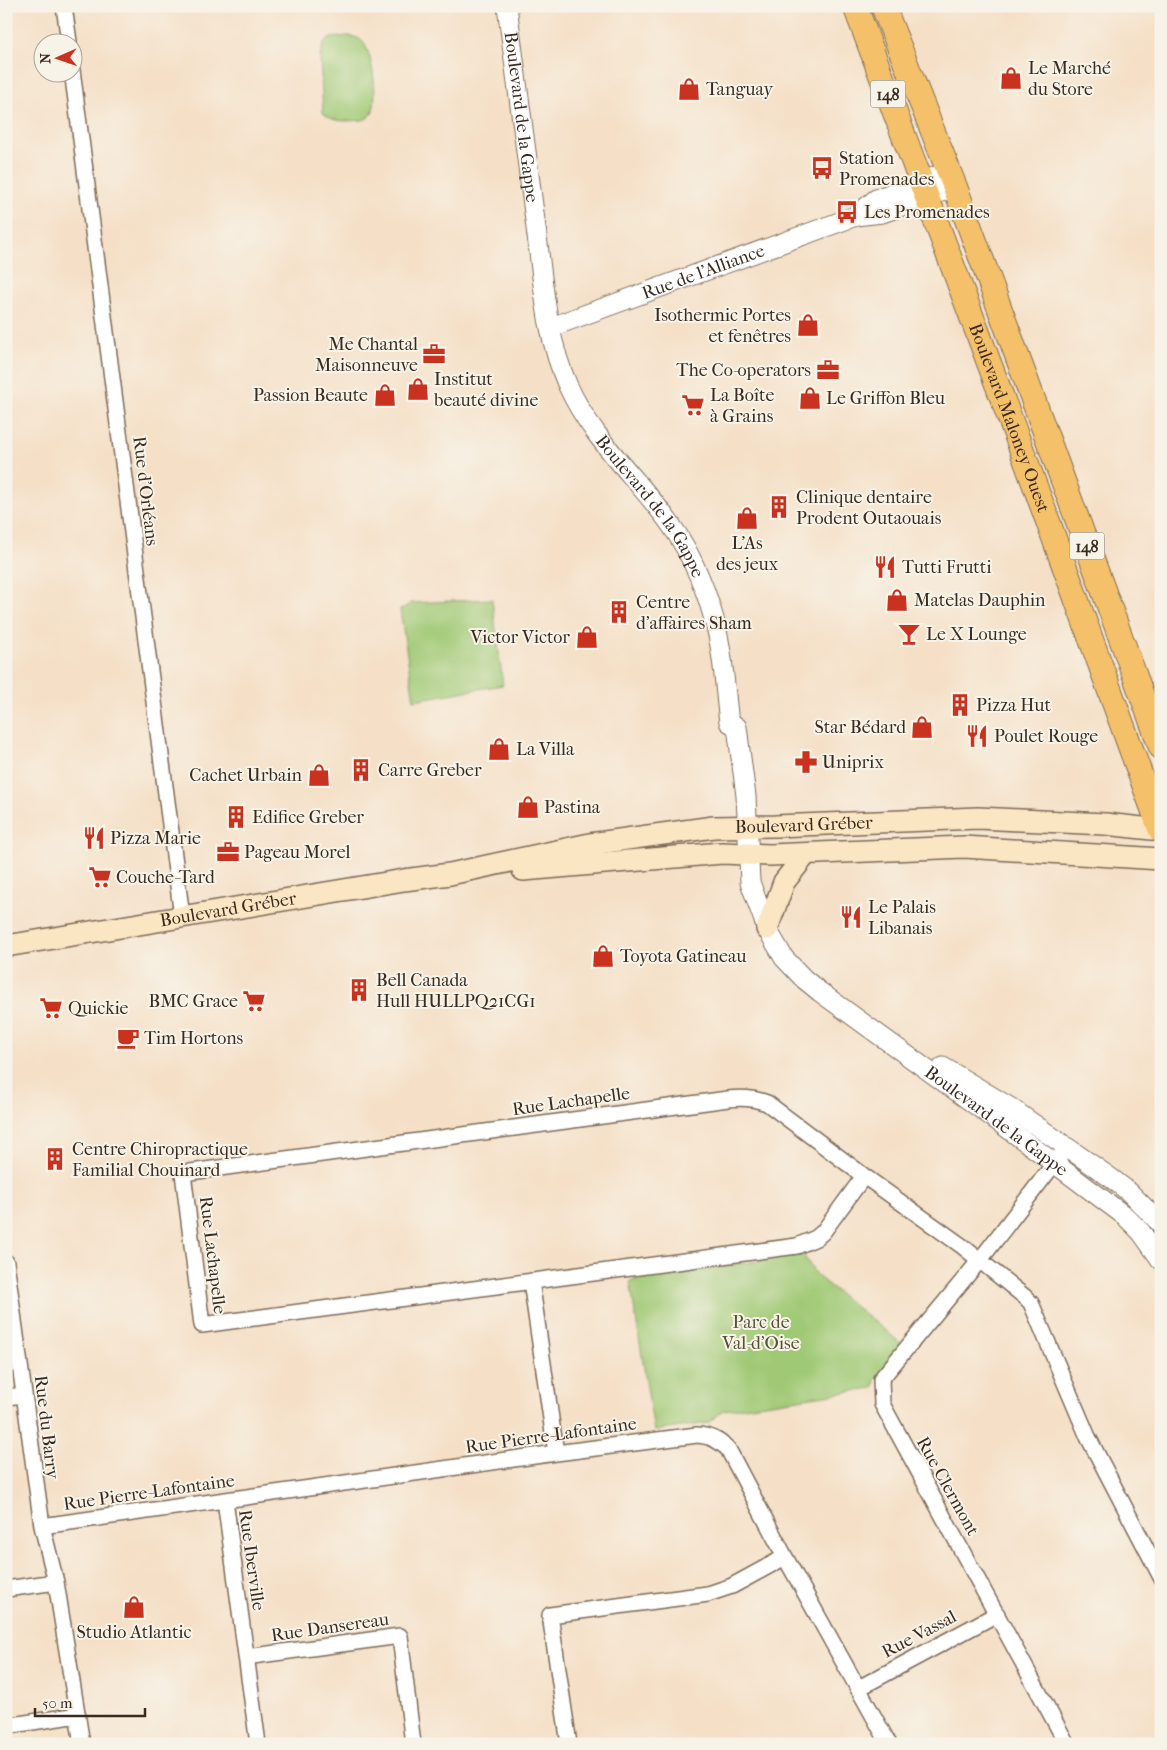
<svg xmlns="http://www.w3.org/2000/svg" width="1167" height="1750" viewBox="0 0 1167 1750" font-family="'IM FELL French Canon',serif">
	<rect width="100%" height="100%" fill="#f7f3e8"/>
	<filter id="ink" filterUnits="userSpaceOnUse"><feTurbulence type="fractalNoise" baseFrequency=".02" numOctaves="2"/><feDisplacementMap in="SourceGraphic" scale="10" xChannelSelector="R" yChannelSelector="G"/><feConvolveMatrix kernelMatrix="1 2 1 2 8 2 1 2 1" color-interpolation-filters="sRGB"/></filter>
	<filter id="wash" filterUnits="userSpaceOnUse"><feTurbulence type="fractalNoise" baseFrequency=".0096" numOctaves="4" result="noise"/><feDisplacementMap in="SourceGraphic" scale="20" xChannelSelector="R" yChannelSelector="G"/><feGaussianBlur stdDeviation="1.12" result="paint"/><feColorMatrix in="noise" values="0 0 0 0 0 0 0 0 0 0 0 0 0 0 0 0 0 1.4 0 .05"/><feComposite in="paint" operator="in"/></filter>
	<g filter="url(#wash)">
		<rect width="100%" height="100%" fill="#f5e0c7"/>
		<path fill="#a0c975" stroke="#6e7a4a" d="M348,36c6,1 10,1 14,5 11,11 18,64 8,75 -5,6 -15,4 -22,5 -11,0 -17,-1 -25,-8l-3,-56 4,-15 7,-4z
			M492,599l11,86 -89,15 -14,-90 11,-7z
			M803,1254l13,21 86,69 -27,36 -2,8 -149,22 -16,13 -54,8 -24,-150z"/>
	</g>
	<g filter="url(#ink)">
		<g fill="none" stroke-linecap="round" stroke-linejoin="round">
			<defs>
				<path id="minor" d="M64,6l5,36
					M72,70l110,847
					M1067,1147l-87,113 -99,119 1,25 185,340
					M864,1176l-41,56 -7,6 -19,8 -595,79 -19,-152 545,-74c15,-2 26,-1 39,4l97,73 98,70 63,51 6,6 57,134 73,140
					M6,1262l36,264 14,56 26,162
					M531,1281l25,172
					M6,1397l18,-2
					M225,1500l33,244
					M42,1526l514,-73 141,-18c14,1 21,5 31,14l57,108 104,187
					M6,1589l50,-7
					M246,1657l154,-21 13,108
					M859,1688l138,-74
					M6,1726l72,-11
					M569,1744l-19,-129 158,-21 24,-8 53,-29"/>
				<g id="tertiary">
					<path id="s1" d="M507,6c10,74 19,148 29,222 7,53 10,109 32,158 25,55 69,91 103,139 21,29 38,71 46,106 7,29 8,61 12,91l8,5 9,69 4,86 17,47 17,29 20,21 16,13 179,130 126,94 16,16 20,28"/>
					<path d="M856,216l20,-17 73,-28"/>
					<path id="s2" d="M551,327l305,-111 26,-3 73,-26"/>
					<path d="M943,1067l68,41 100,70 17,13 33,33"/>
				</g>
				<g id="secondary">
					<path d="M523,870l199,-17 48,2 194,-8 197,12"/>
					<path d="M767,929l17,-47 22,-28"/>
					<path id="s3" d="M6,946l398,-66 46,-6 140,-30 124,-17 61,-1 203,-8 127,6 56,6"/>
				</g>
				<g id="primary">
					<path id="s4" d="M855,6l172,458 134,367"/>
					<path d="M883,6l72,181 206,560"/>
				</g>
			</defs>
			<use href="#minor" stroke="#7c6a59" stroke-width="18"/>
			<use href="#tertiary" stroke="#7c6a59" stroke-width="21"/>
			<use href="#secondary" stroke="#7c6a59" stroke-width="24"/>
			<use href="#primary" stroke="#7c6a59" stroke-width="26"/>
			<use href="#minor" stroke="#fff" stroke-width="15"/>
			<use href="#tertiary" stroke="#fff" stroke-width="19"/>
			<use href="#secondary" stroke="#fbe6c3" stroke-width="21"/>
			<use href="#primary" stroke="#f4c16a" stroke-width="24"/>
		</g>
	</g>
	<defs>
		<symbol id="shop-bare" viewBox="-9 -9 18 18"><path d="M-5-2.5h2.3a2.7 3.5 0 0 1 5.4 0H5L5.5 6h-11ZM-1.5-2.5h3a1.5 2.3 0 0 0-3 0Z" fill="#c8321e" stroke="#f7f3e8" stroke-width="2.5" paint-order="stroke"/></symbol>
		<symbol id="bus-bare" viewBox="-9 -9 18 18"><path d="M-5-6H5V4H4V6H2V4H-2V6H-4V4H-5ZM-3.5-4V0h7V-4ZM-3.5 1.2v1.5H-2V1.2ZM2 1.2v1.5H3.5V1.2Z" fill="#c8321e" stroke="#f7f3e8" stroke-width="2.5" paint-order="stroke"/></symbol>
		<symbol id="office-bare" viewBox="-9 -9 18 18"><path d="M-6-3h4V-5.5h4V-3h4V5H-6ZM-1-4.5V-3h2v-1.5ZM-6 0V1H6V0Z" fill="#c8321e" stroke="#f7f3e8" stroke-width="2.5" paint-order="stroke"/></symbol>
		<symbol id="supermarket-bare" viewBox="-9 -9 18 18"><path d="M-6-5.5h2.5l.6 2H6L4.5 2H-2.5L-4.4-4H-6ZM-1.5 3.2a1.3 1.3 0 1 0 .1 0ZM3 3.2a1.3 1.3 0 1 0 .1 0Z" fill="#c8321e" stroke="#f7f3e8" stroke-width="2.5" paint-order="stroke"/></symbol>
		<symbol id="building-bare" viewBox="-9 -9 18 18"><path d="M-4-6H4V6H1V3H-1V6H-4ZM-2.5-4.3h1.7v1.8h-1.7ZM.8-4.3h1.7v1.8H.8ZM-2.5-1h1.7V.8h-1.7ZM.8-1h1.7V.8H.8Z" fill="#c8321e" stroke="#f7f3e8" stroke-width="2.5" paint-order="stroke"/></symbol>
		<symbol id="restaurant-bare" viewBox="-9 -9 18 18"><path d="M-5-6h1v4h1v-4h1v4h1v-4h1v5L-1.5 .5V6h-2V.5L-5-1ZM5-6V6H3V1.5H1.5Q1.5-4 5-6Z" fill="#c8321e" stroke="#f7f3e8" stroke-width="2.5" paint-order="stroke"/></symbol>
		<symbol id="bar-bare" viewBox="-9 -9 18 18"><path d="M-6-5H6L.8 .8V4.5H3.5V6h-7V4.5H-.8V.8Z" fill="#c8321e" stroke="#f7f3e8" stroke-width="2.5" paint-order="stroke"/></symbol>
		<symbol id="pharmacy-bare" viewBox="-9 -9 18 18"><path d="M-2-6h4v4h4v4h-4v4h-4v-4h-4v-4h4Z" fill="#c8321e" stroke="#f7f3e8" stroke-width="2.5" paint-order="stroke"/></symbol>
		<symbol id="cafe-bare" viewBox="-9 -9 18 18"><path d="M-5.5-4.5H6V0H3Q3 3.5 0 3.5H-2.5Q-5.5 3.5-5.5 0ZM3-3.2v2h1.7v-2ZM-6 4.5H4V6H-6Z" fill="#c8321e" stroke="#f7f3e8" stroke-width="2.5" paint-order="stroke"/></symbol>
	</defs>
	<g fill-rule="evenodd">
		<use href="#shop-bare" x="995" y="62" width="32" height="32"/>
		<use href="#shop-bare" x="673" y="73" width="32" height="32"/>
		<use href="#bus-bare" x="806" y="152" width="32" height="32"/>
		<use href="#bus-bare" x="831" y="196" width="32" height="32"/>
		<use href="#shop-bare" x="792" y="309" width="32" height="32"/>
		<use href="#office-bare" x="418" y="338" width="32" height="32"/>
		<use href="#office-bare" x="812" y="354" width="32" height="32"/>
		<use href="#shop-bare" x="402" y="373" width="32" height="32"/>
		<use href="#shop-bare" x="369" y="379" width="32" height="32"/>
		<use href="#shop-bare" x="794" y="382" width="32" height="32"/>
		<use href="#supermarket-bare" x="677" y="389" width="32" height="32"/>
		<use href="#building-bare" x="763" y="491" width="32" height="32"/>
		<use href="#shop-bare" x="731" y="502" width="32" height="32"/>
		<use href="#restaurant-bare" x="869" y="551" width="32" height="32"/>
		<use href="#shop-bare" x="881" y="584" width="32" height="32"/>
		<use href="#building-bare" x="603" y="596" width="32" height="32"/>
		<use href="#bar-bare" x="893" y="618" width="32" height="32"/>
		<use href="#shop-bare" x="571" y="621" width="32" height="32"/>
		<use href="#building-bare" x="944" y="689" width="32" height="32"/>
		<use href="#shop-bare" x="906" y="711" width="32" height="32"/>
		<use href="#restaurant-bare" x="961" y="720" width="32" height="32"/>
		<use href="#shop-bare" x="483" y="733" width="32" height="32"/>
		<use href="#pharmacy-bare" x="790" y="746" width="32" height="32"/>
		<use href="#building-bare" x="345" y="754" width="32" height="32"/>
		<use href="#shop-bare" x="303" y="759" width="32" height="32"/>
		<use href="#shop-bare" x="512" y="791" width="32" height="32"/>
		<use href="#building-bare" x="220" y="801" width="32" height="32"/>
		<use href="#restaurant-bare" x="78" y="822" width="32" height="32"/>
		<use href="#office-bare" x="212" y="836" width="32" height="32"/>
		<use href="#supermarket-bare" x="84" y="861" width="32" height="32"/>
		<use href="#restaurant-bare" x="835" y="901" width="32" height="32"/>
		<use href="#shop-bare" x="587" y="940" width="32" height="32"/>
		<use href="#building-bare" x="343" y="974" width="32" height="32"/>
		<use href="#supermarket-bare" x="238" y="985" width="32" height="32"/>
		<use href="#supermarket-bare" x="35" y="992" width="32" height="32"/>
		<use href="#cafe-bare" x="112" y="1022" width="32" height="32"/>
		<use href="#building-bare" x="39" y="1143" width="32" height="32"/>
		<use href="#shop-bare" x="118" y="1591" width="32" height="32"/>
	</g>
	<g text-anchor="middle" stroke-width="4" stroke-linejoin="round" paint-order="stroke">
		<g fill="#f7f3e8" stroke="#73665b" stroke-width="1">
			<rect x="870.5" y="80.5" width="35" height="27" rx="4"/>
			<rect x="1069.5" y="532.5" width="35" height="27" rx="4"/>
		</g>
		<g font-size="16" font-weight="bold" fill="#3b2a1e">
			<text x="888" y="100">148</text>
			<text x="1087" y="552">148</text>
		</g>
		<g font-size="18" fill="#3b2a1e" stroke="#f7f3e8" text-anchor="start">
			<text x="1028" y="74">Le Marché<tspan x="1028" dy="21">du Store</tspan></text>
			<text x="706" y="95">Tanguay</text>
			<text x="839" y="164">Station<tspan x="839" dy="21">Promenades</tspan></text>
			<text x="864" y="218">Les Promenades</text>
			<text x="791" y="321" text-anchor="end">Isothermic Portes<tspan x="791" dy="21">et fenêtres</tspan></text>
			<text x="418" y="350" text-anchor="end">Me Chantal<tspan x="418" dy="21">Maisonneuve</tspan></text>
			<text x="811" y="376" text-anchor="end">The Co-operators</text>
			<text x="434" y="385">Institut<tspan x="434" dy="21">beauté divine</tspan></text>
			<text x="368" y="401" text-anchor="end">Passion Beaute</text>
			<text x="710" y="401">La Boîte<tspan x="710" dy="21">à Grains</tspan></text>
			<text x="826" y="404">Le Griffon Bleu</text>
			<text x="796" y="503">Clinique dentaire<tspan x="796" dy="21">Prodent Outaouais</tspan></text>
			<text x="747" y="549" text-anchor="middle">L'As<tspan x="747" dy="21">des jeux</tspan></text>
			<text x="902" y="573">Tutti Frutti</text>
			<text x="914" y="606">Matelas Dauphin</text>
			<text x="636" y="608">Centre<tspan x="636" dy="21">d'affaires Sham</tspan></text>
			<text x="926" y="640">Le X Lounge</text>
			<text x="570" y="643" text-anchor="end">Victor Victor</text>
			<text x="976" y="711">Pizza Hut</text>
			<text x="906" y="733" text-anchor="end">Star Bédard</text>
			<text x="994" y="742">Poulet Rouge</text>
			<text x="516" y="755">La Villa</text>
			<text x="822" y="768">Uniprix</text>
			<text x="378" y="776">Carre Greber</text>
			<text x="302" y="781" text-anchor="end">Cachet Urbain</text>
			<text x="544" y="813">Pastina</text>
			<text x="252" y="823">Edifice Greber</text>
			<text x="110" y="844">Pizza Marie</text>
			<text x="244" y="858">Pageau Morel</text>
			<text x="116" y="883">Couche-Tard</text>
			<text x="868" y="913">Le Palais<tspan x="868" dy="21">Libanais</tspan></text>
			<text x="620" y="962">Toyota Gatineau</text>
			<text x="376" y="986">Bell Canada<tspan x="376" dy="21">Hull HULLPQ21CG1</tspan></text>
			<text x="238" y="1007" text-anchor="end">BMC Grace</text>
			<text x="68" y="1014">Quickie</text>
			<text x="144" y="1044">Tim Hortons</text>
			<text x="72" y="1155">Centre Chiropractique<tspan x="72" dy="21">Familial Chouinard</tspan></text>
			<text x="134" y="1638" text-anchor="middle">Studio Atlantic</text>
		</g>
		<g font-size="18" fill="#3b2a1e" stroke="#f7f3e8">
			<text dy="6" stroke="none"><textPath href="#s1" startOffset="112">Boulevard de la Gappe</textPath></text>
			<text dy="6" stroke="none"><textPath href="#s2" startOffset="162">Rue de l'Alliance</textPath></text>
			<text dy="6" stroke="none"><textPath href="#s4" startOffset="440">Boulevard Maloney Ouest</textPath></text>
			<text transform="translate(146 491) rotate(83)" y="6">Rue d'Orléans</text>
			<text dy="6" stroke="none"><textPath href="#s1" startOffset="532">Boulevard de la Gappe</textPath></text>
			<text dy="6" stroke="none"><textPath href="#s3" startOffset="808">Boulevard Gréber</textPath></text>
			<text dy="6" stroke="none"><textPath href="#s3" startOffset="225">Boulevard Gréber</textPath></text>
			<text transform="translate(571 1101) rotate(-8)" y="6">Rue Lachapelle</text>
			<text dy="6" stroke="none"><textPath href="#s1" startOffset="1284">Boulevard de la Gappe</textPath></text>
			<text transform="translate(213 1255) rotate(83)" y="6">Rue Lachapelle</text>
			<text transform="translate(47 1427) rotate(83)" y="6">Rue du Barry</text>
			<text transform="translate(551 1435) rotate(-8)" y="6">Rue Pierre-Lafontaine</text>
			<text transform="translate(948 1486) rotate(61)" y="6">Rue Clermont</text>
			<text transform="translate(149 1492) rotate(-8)" y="6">Rue Pierre-Lafontaine</text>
			<text transform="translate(252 1560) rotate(82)" y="6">Rue Iberville</text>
			<text transform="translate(330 1627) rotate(-8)" y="6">Rue Dansereau</text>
			<text transform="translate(919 1634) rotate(-28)" y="6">Rue Vassal</text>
		</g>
		<g font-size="18" fill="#545234" stroke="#f7f3e8">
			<text x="761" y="1328">Parc de<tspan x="761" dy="21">Val-d'Oise</tspan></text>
		</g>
	</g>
	<rect width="1167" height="1750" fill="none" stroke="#f7f3e8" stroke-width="25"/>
	<g transform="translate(58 58) rotate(268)"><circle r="24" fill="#f7f3e8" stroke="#aca397"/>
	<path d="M0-4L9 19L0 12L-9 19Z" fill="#c8321e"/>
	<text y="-8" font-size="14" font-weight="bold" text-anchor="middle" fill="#3b2a1e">N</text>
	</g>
	<path d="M35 1708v8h110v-8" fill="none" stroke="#3b2a1e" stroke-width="2.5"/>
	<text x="42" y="1708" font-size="15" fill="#3b2a1e" stroke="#f7f3e8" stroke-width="4" paint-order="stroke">50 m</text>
</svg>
